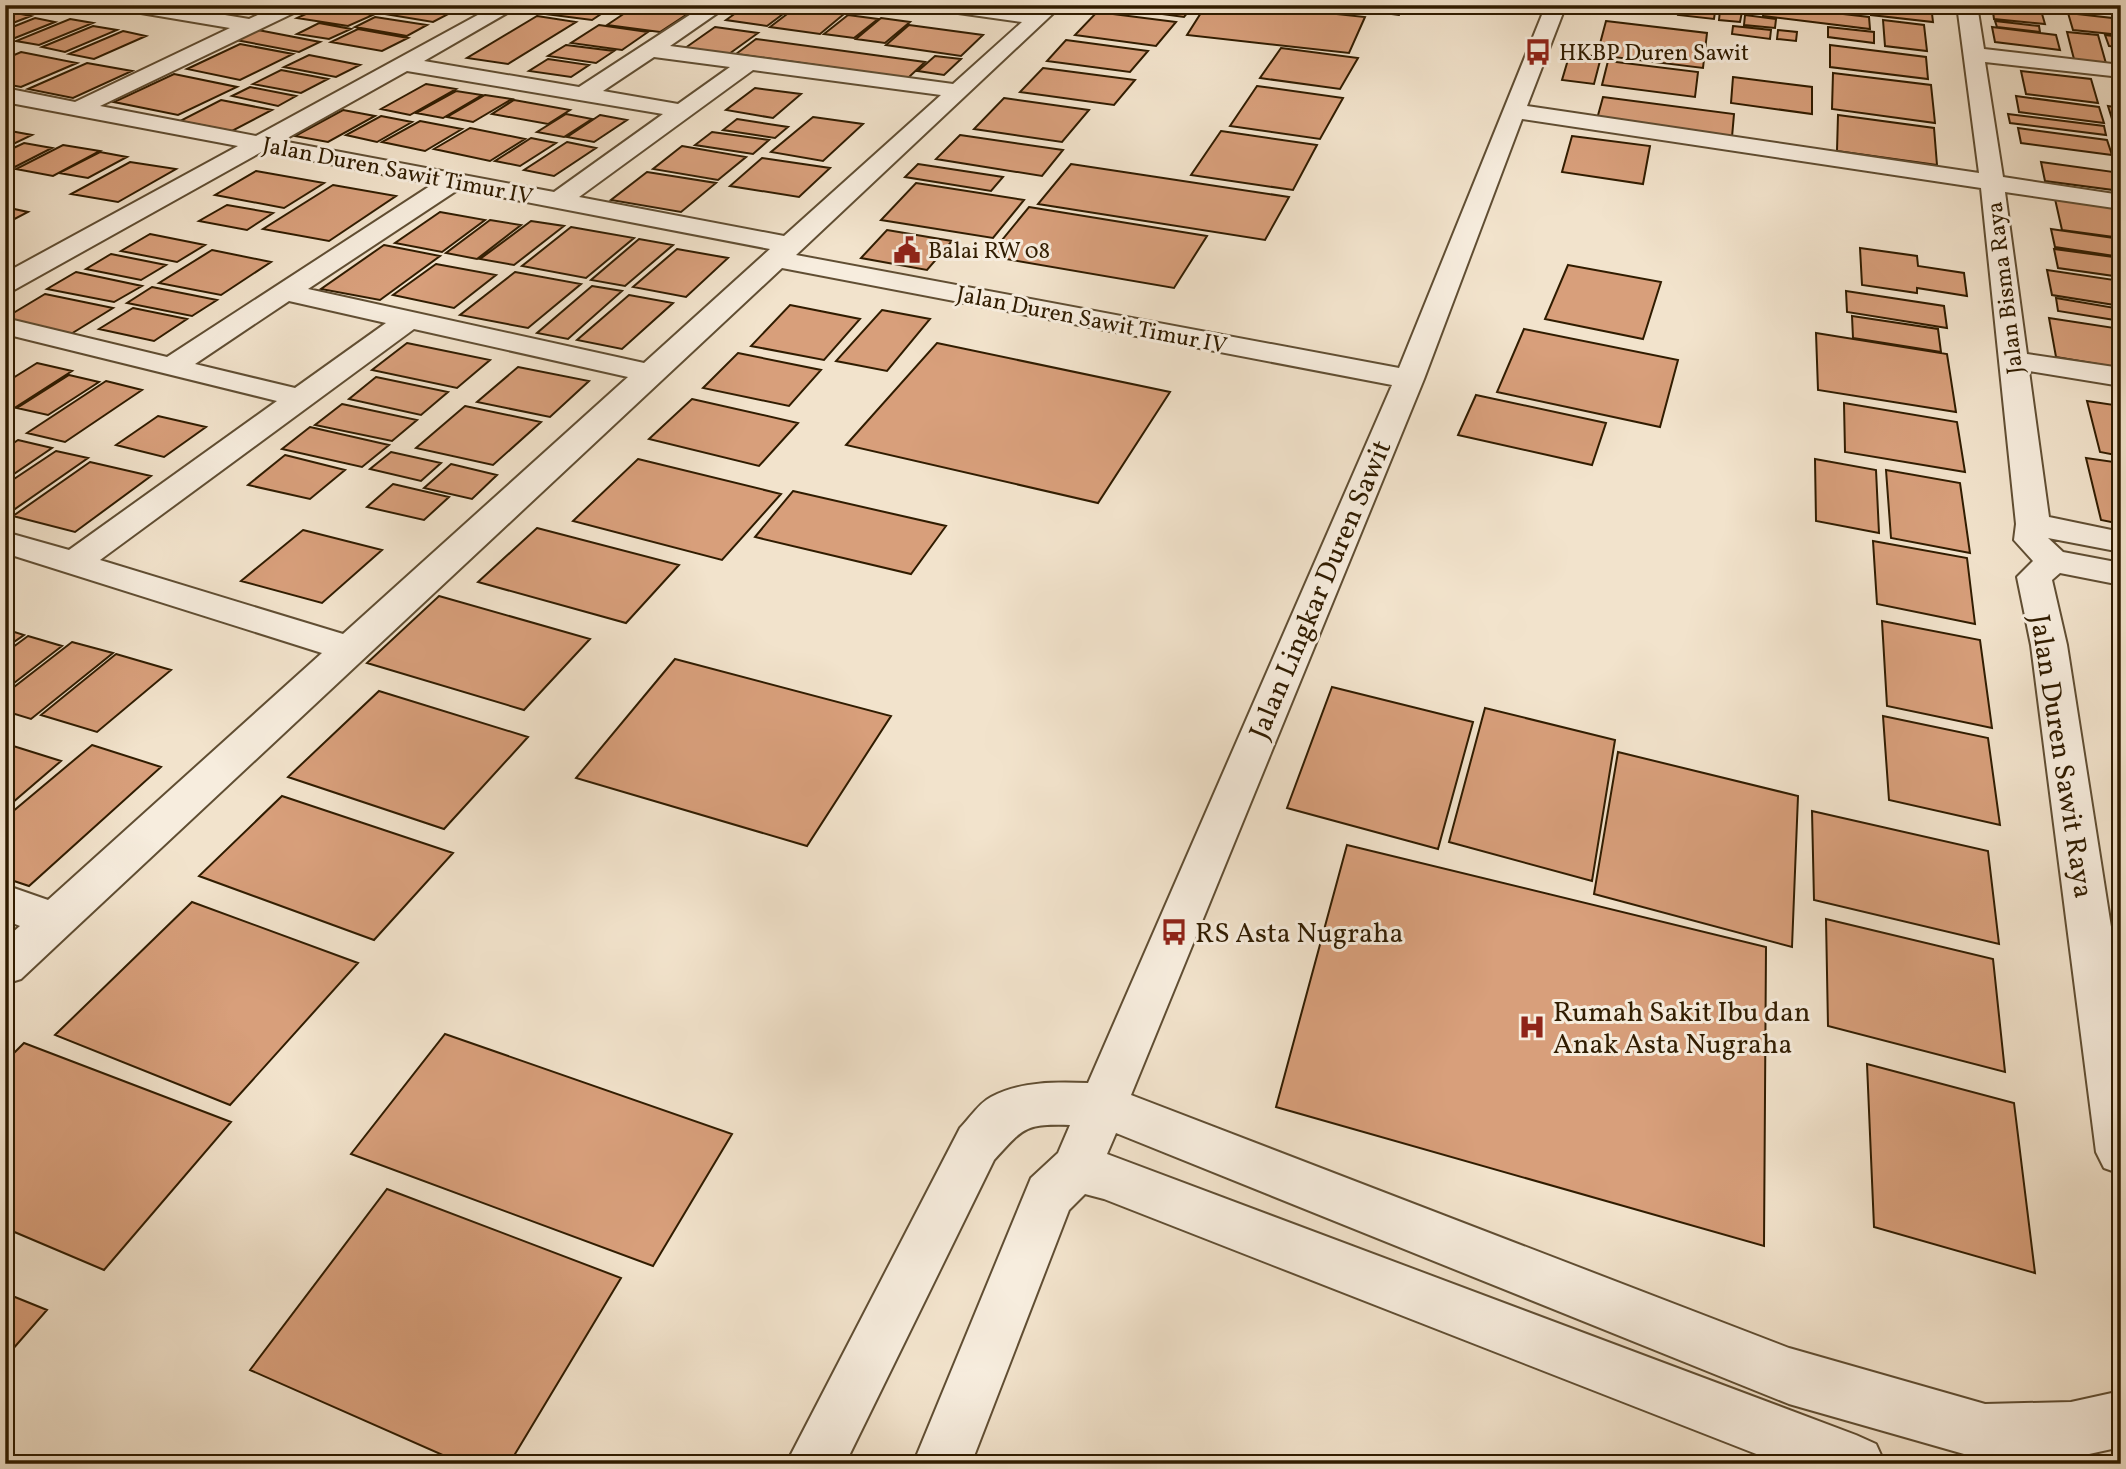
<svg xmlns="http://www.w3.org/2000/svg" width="2126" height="1469" viewBox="0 0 2126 1469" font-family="Vollkorn,serif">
	<rect width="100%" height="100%" fill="#f2e3cc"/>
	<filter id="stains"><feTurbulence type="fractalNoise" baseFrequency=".00286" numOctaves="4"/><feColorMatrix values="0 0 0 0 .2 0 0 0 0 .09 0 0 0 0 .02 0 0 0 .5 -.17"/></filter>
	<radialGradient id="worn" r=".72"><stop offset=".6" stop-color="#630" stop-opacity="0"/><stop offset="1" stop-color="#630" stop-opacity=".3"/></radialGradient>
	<path fill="#d89f7b" stroke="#301c00" stroke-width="2" d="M330,5h63l-16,8z
		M403,5h15l36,6 -21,11 -48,-8z
		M430,5h45l-12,6z
		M549,5h25l33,5 -15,10 -54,-7z
		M637,5h14l41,6 -32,21 -53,-7z
		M747,5h48l-28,21 -41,-6z
		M1095,5h99l-10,12z
		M1206,5h46l113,12 -16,36 -162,-18z
		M1319,5h86l-6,10z
		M1680,5h36l-2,14 -36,-4z
		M1765,5l104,12 1,12 -107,-13z
		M1871,5h60l2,17 -62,-7z
		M1992,5l48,2 5,17 -51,-5z
		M323,6l50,9 -25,11 -51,-8z
		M795,8l49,6 -24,20 -50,-7z
		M1720,10l22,2 -2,10 -21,-2z
		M11,12l20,4 -26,10v-11z
		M1097,12l79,10 -20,24 -81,-11z
		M2068,13l53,6v16l-48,-5z
		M848,15l30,4 -24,19 -30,-4z
		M1745,15l31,4 -1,9 -31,-3z
		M537,16l39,6 -68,42 -41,-6z
		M375,17l52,8 -20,11 -52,-9z
		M35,18l20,4 -50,20v-12z
		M881,18l29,4 -25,21 -29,-4z
		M70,19l23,4 -54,22 -23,-4z
		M1883,20l41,5 3,26 -42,-5z
		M1606,21l101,12 -4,35 -106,-13z
		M1995,21l44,5 1,6 -43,-5z
		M319,23l32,6 -22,10 -32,-5z
		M599,25l49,7 -26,18 -51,-7z
		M909,25l74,10 -22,21 -75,-11z
		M93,26l24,4 -52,22 -23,-5z
		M1733,26l38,4 -1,9 -38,-5z
		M715,27l43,6 -36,26 -44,-6z
		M1828,27l46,5v11l-46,-6z
		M1992,27l64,8 4,15 -65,-8z
		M358,29l50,9 -26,13 -51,-9z
		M258,30l62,12 -21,10 -63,-12z
		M1778,30l19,2 -1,9 -19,-2z
		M123,31l23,5 -52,23 -25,-5z
		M2067,32l31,3 9,32 -32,-4z
		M2105,35l16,2v10l-12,-1z
		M756,39l169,23 -17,16 -172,-24z
		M1066,40l82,11 -18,21 -83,-11z
		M240,44l53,10 -53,26 -53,-11z
		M566,45l48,6 -18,12 -48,-7z
		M1830,45l96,12 2,22 -98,-12z
		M1281,48l77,10 -18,31 -80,-11z
		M21,52l56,11 -56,24 -16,-3v-25z
		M1570,53l31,4 -7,27 -32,-4z
		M309,55l51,10 -24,12 -52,-10z
		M935,56l26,3 -17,16 -26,-4z
		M548,59l41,6 -18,12 -42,-6z
		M1608,61l90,11 -3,25 -93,-12z
		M87,63l45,8 -59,27 -45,-9z
		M1043,68l92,12 -21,25 -94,-13z
		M281,70l47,9 -27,14 -48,-9z
		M2021,71l70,8 7,24 -72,-9z
		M1833,73l98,12 4,38 -103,-14z
		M174,74l63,13 -59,28 -64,-13z
		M1733,77l79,10v27l-81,-11z
		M426,84l30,5 -46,26 -29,-6z
		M1257,86l86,12 -23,41 -90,-13z
		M250,87l46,9 -18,10 -46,-10z
		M755,88l46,6 -28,24 -47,-8z
		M456,91l26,4 -39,23 -27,-5z
		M485,95l27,4 -39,23 -26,-5z
		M2016,96l83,11 5,16 -85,-11z
		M1603,97l131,17 -2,23 -135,-18z
		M1004,98l85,12 -27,32 -88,-13z
		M221,100l51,10 -40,21 -52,-10z
		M514,100l56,10 -22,14 -56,-10z
		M2108,106l13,2v15l-8,-1z
		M343,110l32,6 -47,26 -33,-6z
		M566,114l26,5 -28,18 -27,-5z
		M2008,114l96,12 2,9 -96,-12z
		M600,115l27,5 -33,22 -27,-5z
		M1838,115l96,13 3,37 -100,-14z
		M381,116l31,6 -35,20 -31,-7z
		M813,117l50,7 -40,37 -52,-9z
		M737,119l51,8 -13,11 -52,-8z
		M420,121l42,8 -37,22 -43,-9z
		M470,128l55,11 -35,22 -56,-12z
		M2018,128l89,12 5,15 -91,-12z
		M5,130l27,5 -27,13z
		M1221,131l96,14 -24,45 -102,-15z
		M712,132l57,8 -16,14 -58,-9z
		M960,135l103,15 -21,26 -106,-17z
		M1572,136l78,10 -7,38 -81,-12z
		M531,138l25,5 -36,23 -25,-5z
		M567,142l29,6 -42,28 -30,-6z
		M24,143l28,5 -47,24v-20z
		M63,145l37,6 -47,25 -37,-7z
		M682,146l64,11 -28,23 -65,-11z
		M100,152l27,5 -39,21 -29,-5z
		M762,158l68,10 -31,29 -69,-11z
		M130,162l46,7 -58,33 -47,-8z
		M2041,162l80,11v18l-76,-10z
		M918,164l85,13 -12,14 -86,-14z
		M1071,164l218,33 -24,43 -227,-36z
		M256,171l68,12 -40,25 -69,-13z
		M647,172l69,11 -35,29 -70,-12z
		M916,183l108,17 -31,38 -112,-18z
		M333,185l63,11 -67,45 -66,-12z
		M2055,199l66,9v30l-59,-8z
		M227,205l46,8 -26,17 -48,-9z
		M5,207l23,5 -23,12z
		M1029,207l178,29 -33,52 -185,-32z
		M440,212l45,8 -43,32 -47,-9z
		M490,220l31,5 -44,34 -31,-6z
		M531,221l33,5 -50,39 -34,-6z
		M571,227l63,11 -48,40 -64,-12z
		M2051,229l70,10v18l-66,-10z
		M887,230l65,11 -25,29 -66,-12z
		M150,234l55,11 -28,17 -56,-11z
		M639,239l34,6 -48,41 -34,-6z
		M384,245l56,11 -60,44 -59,-11z
		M1860,248l57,8 1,10 46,7 3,23 -50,-8v5l-55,-8z
		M677,249l51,9 -42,39 -53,-10z
		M2054,249l67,9v19l-63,-9z
		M212,250l59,12 -50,33 -62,-12z
		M111,254l55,11 -25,15 -55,-11z
		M436,264l60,11 -42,33 -61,-13z
		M1568,265l93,17 -18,57 -98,-20z
		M2047,270l74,11v25l-69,-11z
		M76,272l66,14 -28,16 -67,-13z
		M515,272l66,12 -53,44 -68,-13z
		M592,286l30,5 -54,48 -31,-6z
		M152,287l65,13 -25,16 -65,-13z
		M1846,291l98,15 3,22 -100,-16z
		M45,294l68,14 -47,29 -61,-14v-5z
		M629,295l44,8 -51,46 -45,-9z
		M2056,298l65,11v12l-63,-10z
		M790,305l70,14 -36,41 -73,-14z
		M133,308l54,11 -33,22 -55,-12z
		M882,310l48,9 -43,52 -51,-10z
		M1852,316l86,13 3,23 -88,-14z
		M2049,318l72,11v39l-65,-11z
		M1524,329l154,31 -18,67 -163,-35z
		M1816,333l131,21 9,58 -138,-22z
		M407,343l83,17 -33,28 -85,-18z
		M937,343l233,49 -72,111 -252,-58z
		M738,353l83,17 -32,36 -86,-18z
		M37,363l35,8 -67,43v-31z
		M518,367l71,14 -39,36 -73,-15z
		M69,375l30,7 -51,33 -31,-7z
		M376,377l72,15 -27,23 -72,-16z
		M106,381l36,9 -77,52 -38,-9z
		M1476,395l130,28 -14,42 -134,-30z
		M692,399l106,24 -39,43 -110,-27z
		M2087,401l34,5v50l-21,-4z
		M1844,403l113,19 8,50 -120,-20z
		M342,404l75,16 -25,21 -77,-16z
		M465,406l76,16 -48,43 -77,-17z
		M158,416l48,11 -42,30 -48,-12z
		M310,427l79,18 -27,22 -80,-18z
		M18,440l34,8 -47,32v-31z
		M56,451l32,7 -83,58v-31z
		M391,452l50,11 -20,18 -51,-12z
		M285,455l60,15 -35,29 -62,-14z
		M2086,458l35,5v61l-20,-4z
		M638,459l143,35 -59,66 -149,-39z
		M1815,459l61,11 3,63 -63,-12z
		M90,462l61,14 -76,56 -62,-16z
		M451,464l46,11 -25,24 -48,-11z
		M1886,470l74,13 10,70 -79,-15z
		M393,484l56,13 -25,23 -57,-13z
		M793,491l153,35 -35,48 -156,-37z
		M537,528l142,37 -53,58 -148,-41z
		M303,530l79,20 -60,53 -81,-22z
		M1873,541l94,17 8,66 -98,-20z
		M439,596l151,43 -66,71 -157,-47z
		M1882,621l98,19 12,88 -105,-22z
		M5,629l19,6 -19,13z
		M28,636l34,10 -57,44v-37z
		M72,642l41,11 -82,66 -26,-8v-17z
		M116,654l55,16 -74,62 -56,-17z
		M675,659l216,57 -84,130 -231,-68z
		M1332,687l141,35 -35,127 -151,-41z
		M379,691l149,46 -84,92 -156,-52z
		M1485,708l130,32 -23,141 -143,-39z
		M1883,716l105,22 12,87 -111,-25z
		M10,745l51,16 -56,48v-60z
		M92,745l69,22 -132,119 -24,-8v-60z
		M1618,752l180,44 -6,151 -198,-53z
		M282,796l171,57 -79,87 -175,-64z
		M1812,811l176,40 11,93 -185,-44z
		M1347,845l419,102 -2,299 -488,-139z
		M192,902l166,61 -128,142 -175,-70z
		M1826,919l167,40 12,113 -177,-46z
		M445,1034l287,100 -79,132 -302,-112z
		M24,1043l207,79 -127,148 -99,-42v-166z
		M1867,1064l147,39 21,170 -161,-46z
		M387,1189l234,89 -112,186h-46l-213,-94z
		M5,1293l42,17 -42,48z"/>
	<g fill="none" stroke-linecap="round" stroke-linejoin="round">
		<defs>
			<path id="minor" d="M119,5h46l84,14 30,-14h26l-3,4 -202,97 156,30 240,-131h25l-97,56 155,26 126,-82h24l-59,41 283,38 69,-62 -78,-11 -10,-6h54l45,6 7,-6h22l-266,250 603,113 147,-363h20l-39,101 452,67 -22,-168h20l7,44 137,16v12l-136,-15 18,115 118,18v14l-116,-17 22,162 94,14v18l-92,-15 20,146 72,15v20l-73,-14 15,14 58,11v22l-61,-12 -8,7 15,65 54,346v183l-17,-6 -8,-16 -65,-507 -14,-68 16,-16 -19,-21 2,-16 -35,-336 -459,-69 -98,260 -293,716 658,253 196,56 86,-2 50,-11v56l-50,11 -86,2 -196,-56 -673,-271 -9,21 749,281 20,9 9,20h-103l-678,-265 -19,-5 -16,16 -98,254h-58l118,-286 27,-25 12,-28c-45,-1 -46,2 -76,35l-149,304h-59l174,-336c9,-9 19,-25 31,-31 30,-16 65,-15 97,-14l304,-698 -610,-117 -712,665 -49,46 -16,5v-45l15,-13 -15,-6v-35l43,15 274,-247 -317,-100v-21l64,18 208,-149 -272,-67v-16l162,39 266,-173 -170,-33 -249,139 -9,2v-19l233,-127 -233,-44v-14l70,14 155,-74 -101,-17zM654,57l76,10 -52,37 -75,-13zM753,70l188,25 -157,141 -205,-39zM407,71l256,43 -109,78 -272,-51zM459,189l311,60 -126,114 -336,-74zM289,301l97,22 -91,65 -100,-24zM414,329l214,48 -285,257 -243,-74z"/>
		</defs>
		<use href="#minor" stroke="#604e33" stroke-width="4"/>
		<use href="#minor" fill="#f7edde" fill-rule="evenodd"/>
	</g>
	<defs>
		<symbol id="bus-bare" viewBox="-9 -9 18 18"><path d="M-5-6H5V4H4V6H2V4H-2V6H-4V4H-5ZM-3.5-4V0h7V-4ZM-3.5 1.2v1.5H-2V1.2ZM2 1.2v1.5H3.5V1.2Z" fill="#8f2418" stroke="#f7edde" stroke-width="2.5" paint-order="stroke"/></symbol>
		<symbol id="civic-bare" viewBox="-9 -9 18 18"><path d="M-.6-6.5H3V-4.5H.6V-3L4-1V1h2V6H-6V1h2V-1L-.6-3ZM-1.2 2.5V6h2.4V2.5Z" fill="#8f2418" stroke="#f7edde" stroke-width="2.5" paint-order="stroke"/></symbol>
		<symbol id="hospital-bare" viewBox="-9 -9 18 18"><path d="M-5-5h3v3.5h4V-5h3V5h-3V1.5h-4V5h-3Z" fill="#8f2418" stroke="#f7edde" stroke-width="2.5" paint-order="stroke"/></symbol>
	</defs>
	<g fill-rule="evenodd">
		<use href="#bus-bare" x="1519" y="33" width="38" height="38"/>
		<use href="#civic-bare" x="888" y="231" width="38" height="38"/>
		<use href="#bus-bare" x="1155" y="913" width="38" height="38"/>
		<use href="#hospital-bare" x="1513" y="1008" width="38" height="38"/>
	</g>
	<g text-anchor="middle" stroke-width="6" stroke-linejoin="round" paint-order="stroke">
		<g font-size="23" fill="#301c00" stroke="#f7edde" text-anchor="start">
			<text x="1559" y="60">HKBP Duren Sawit</text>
			<text x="928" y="258">Balai RW 08</text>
		</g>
		<g font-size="23" fill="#301c00" stroke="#f7edde">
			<text transform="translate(398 170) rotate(11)" y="8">Jalan Duren Sawit Timur IV</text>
			<text transform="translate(2004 288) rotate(-97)" y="8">Jalan Bisma Raya</text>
			<text transform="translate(1092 319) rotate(11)" y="8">Jalan Duren Sawit Timur IV</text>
		</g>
		<g font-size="28" fill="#301c00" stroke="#f7edde">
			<text transform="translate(1319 589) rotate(-67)" y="10">Jalan Lingkar Duren Sawit</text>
			<text transform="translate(2063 756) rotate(81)" y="10">Jalan Duren Sawit Raya</text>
		</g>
		<g font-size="28" fill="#301c00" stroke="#f7edde" text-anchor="start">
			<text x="1195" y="942">RS Asta Nugraha</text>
			<text x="1553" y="1021">Rumah Sakit Ibu dan<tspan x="1553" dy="32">Anak Asta Nugraha</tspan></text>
		</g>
	</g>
	<rect width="2126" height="1469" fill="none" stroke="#f2e3cc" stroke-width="28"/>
	<rect x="7" y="7" width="2112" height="1455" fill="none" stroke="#301c00" stroke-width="3.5"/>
	<rect x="14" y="14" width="2098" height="1441" fill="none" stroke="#301c00" stroke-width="2"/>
	<rect width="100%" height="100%" filter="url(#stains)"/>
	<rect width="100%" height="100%" fill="url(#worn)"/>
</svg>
